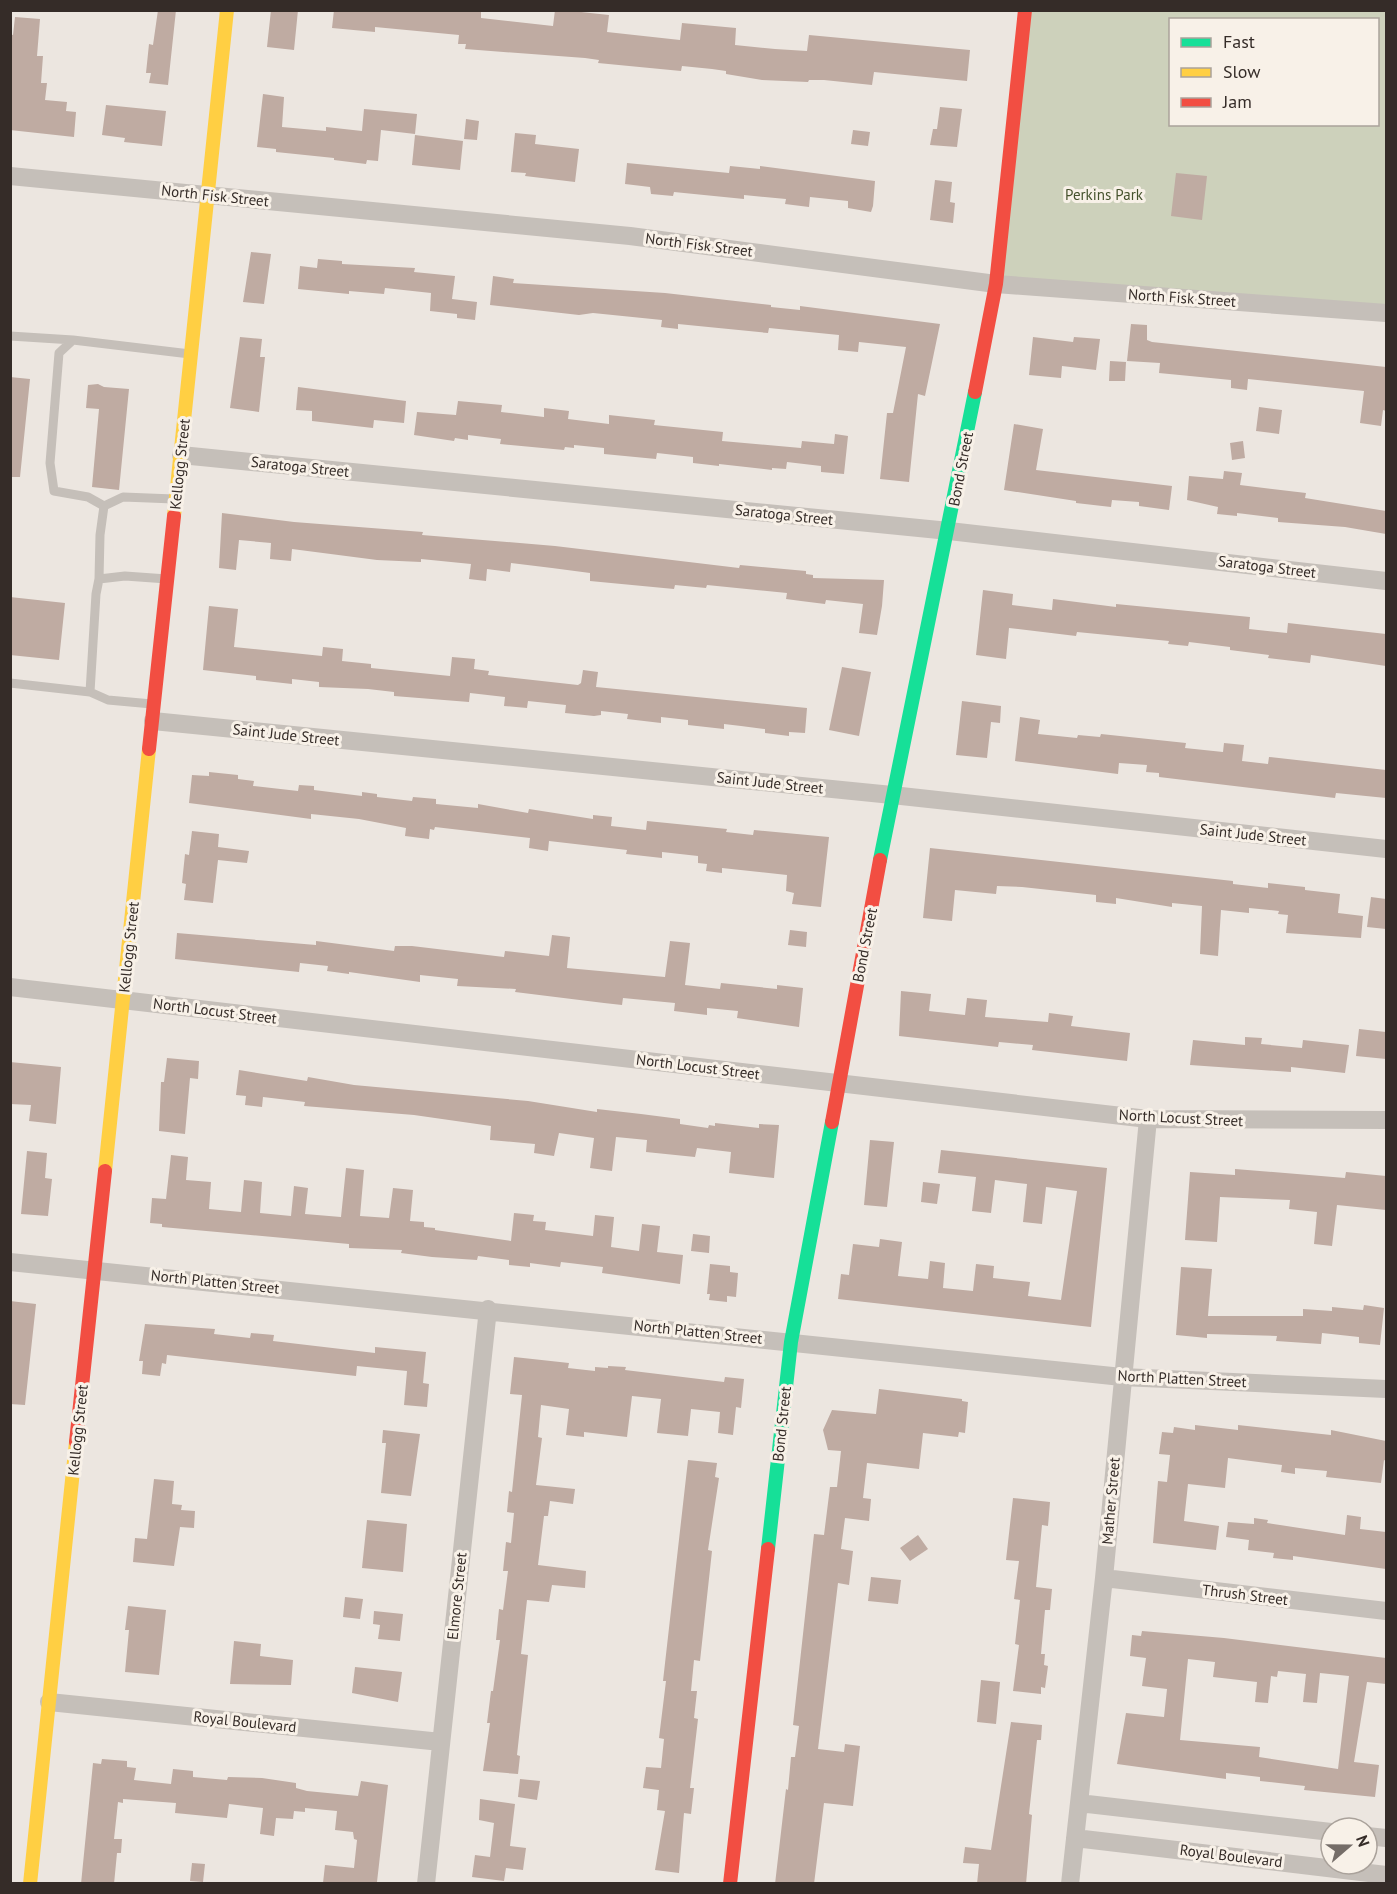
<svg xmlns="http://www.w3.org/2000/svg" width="1397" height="1894" viewBox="0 0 1397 1894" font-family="'PT Sans',sans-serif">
	<rect width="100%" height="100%" fill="#ece6e0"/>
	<path fill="#cdd1bb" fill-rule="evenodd" d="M1026,11h360v304l-390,-31zM1170,20h208v104h-208z"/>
	<path fill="#bfaba2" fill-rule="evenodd" d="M158,10h18l-8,75 -19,-2 2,-10h-5l3,-29 4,1z
		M271,10h27l-4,40 -27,-3z
		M334,10h147v8l72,8 2,-16h8l46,5 -2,17 73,8 2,-17 54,5 -1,17 40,4 32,2 2,-16 161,15 -3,31 -93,-9 -2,13 -48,-5h-15l-1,2 -46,-2 -36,-6v-3l-14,-2 -30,-3 -1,5 -83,-8 1,-3 -14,-2 -120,-9 1,-5h-8l1,-9 -84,-8v5l-43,-4z
		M15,17l25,2 -3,37h6l-2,27h6l-2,17 22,2 -1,9 10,1 -2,25 -64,-7v-96l3,1z
		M263,94l21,3 -2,30 44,4v-4l36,4 2,-22 53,5 -2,20 -34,-4 -3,31 -11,-1 -1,4 -32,-4v-2l-58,-6v-3l-19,-2z
		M106,105l60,6 -4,35 -38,-4 1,-4 -23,-3z
		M940,107l22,2 -5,38 -27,-2 3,-16h4z
		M466,119l13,2 -2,19 -13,-1z
		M853,130l17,2 -2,14 -17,-2z
		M515,133l21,2 -1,9 44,5 -4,33 -50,-6 1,-3 -15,-1z
		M415,135l48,6 -3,29 -48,-5z
		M627,163l102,10 1,-7 30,3v-3l115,15 -2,25 -2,6 -23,-4v-7l-38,-4 -1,10 -24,-3 1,-5 -42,-4v4l-70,-7 -1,4 -22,-2 -1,-7 -25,-3z
		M1176,173l31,3 -5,44 -31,-4z
		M935,180l17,2 -2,20 5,1 -2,20 -23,-3z
		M251,252l20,2 -7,50 -21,-2z
		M318,259l24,2v3l73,4 -1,4 41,4 -3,23 25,3 -2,18 -18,-2v-4l-27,-3 1,-18 -46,-5 -1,6 -35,-3v3l-51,-5 2,-23 17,2z
		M493,276l21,3 -1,4 152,10 106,12v2l29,3v-4l140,18 -15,72 -7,-2 -9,88 -29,-3 7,-66h6l13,-66 -47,-5 -1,10 -20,-2 1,-15 -70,-7 -1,5 -90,-9v5l-17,-2 1,-7 -69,-7 -14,2 -89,-10z
		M1131,324l16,1v15l5,2 234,25v44l-3,-1 -2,16 -21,-3 4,-32 -116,-12 -1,11 -16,-2v-8l-72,-7 1,-10 -33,-2z
		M240,337l22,2 -2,18h5l-6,55 -29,-4z
		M1033,337l40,5 1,-5 26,2 -4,31 -34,-4 -1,12 -32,-3z
		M1110,361l16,1 -1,19h-16z
		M10,377l20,2 -10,98h-10z
		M98,384l6,3 25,2 -10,101 -27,-3 7,-78 -13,-1 2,-23z
		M298,387l108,14 -2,22 -30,-3 -1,8 -61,-7v-10l-16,-1z
		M458,401l44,4 -1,7 43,5v-9l25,3 -1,8 41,5v-9l46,5 -1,5 69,7 -1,9 79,7 1,-7 32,3 1,-10 13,2 -4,38 -23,-2v-6l-34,-4 -1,7 -14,-1v2l-53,-6v2l-26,-3v-6l-36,-4 -1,6 -52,-5v-6l-30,-3v3l-9,-1 -1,3 -64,-6 1,-5 -33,-4v5l-13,-2 -1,3 -40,-6 3,-23 39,3z
		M1259,407l23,3 -3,24 -23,-3z
		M1014,424l29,5 -7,41 136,16 -3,24 -30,-4v-4l-27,-2 -1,7 -35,-4v-2l-72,-11z
		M1243,441l2,17 -13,2 -2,-17z
		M1224,471l18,2 -2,12 66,8 -1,5 81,13v23l-41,-7 -67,-5v-4l-41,-5v3l-20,-2 1,-7 -31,-7 2,-24 34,3z
		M222,513l72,9 129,10 -1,3 133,11 184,22 1,-3 66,6v3l7,1v3l71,2 -2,26 -5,29 -18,-2 4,-29 -37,-4 -1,4 -24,-3 -15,-2 1,-6 -80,-8 -1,3 -31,-3 -1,4 -84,-8v-8l-38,-5 -41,-5 -1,9 -23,-3 -1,12 -17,-2 2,-15 -50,-5v3l-44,-2 -85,-11 -1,12 -21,-2 1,-16 -32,-3 -3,30 -17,-2z
		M983,590l30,4 -1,11 40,5 1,-11 63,8v-3l134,13 -1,12 38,4 1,-10 98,11v32l-75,-11 -1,8 -42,-5 1,-3 -39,-5v-3l-41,-5 -1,4 -20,-2 1,-3 -92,-9 -1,4 -67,-8 -3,31 -30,-4z
		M10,597l55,6 -6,57 -49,-5z
		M209,606l29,3 -4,38 88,9 1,-9 20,2 -1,12 29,3v4l79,8 2,-19 23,2 -1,10 15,2 -1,4 90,10 3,-2 2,-13 15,2 -2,15 211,21 -2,25 -16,-1v4l-24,-3v-4l-24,-3 -17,-2v5l-36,-4v-5l-27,-3v6l-34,-4 1,-5 -27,-3v4l-7,1 -29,-3 1,-8 -38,-4 -1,7 -23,-2 1,-9 -35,-4 -1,9 -75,-6v-4l-26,-3 -49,-2v-5l-27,-3v5l-36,-4v-4l-53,-6z
		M842,667l29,5 -12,64 -30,-6z
		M962,701l39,5 -1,17 -9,-1 -4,36 -31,-3z
		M1020,717l20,3 -2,14 39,4 1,-3 22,2 1,-3 85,9 -1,5 38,4 1,-9 20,2 -2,16 26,3 1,-7 117,13v28l-50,-5 -1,5 -176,-21v-4l-13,-1 1,-7 -28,-2 -1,11 -103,-13z
		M209,772l29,3v4l16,2 -1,5 45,5 1,-6 15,1v4l48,6v-4l15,2v3l35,4 1,-4 23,2v5l42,4v-4l50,9 1,-4 64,10v-4l19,2 -1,9 35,4 1,-9 80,8 -1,3 27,3 1,-5 75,7 -8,70 -29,-3 2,-11 -8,-2 1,-16 -65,-7v5l-16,-2 1,-7 -9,-1v-7l-36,-4v6l-36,-4 1,-4 -78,-9 -1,10 -19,-3 1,-10 -95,-11 -1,3 -4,-1 -1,10 -24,-3 1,-8 -47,-9 -48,-5v5l-122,-16 3,-28 17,1z
		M192,831l27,3 -1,13 31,4 -2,12 -29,-3 -5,43 -29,-3 2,-16 -4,-1 3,-29 4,1z
		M930,848l303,33v3l35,4v-5l37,4v3l35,4 -2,19 25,3 -2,22 -75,-5 2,-18 -10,-1 1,-3 -30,-3v5l-28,-3 -3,46 -18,-2 2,-48 -30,-3v4l-56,-9v6l-20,-2v-7l-74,-8 -25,-1 -1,8 -41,-4 -3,31 -29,-3z
		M1371,897l15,2v30l-19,-2z
		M790,930l17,2 -1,15 -18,-2z
		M177,933l139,12v-4l78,10 1,-5h17l92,11 1,-6 44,5 3,-21 18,2 -3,31 98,9 5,-36 20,2 -5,42 35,4 1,-6 56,6v-4l26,3 -4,39 -62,-9 1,-7 -31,-3v7l-33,-4 1,-8 -52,-5 -1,7 -18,-2 -89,-11 1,-3 -59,-3 1,-7 -38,-4v7l-71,-10v2l-22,-3 1,-5 -28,-3 -1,9 -124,-13z
		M901,991l30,3 -2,17 36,4 2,-17 20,2 -2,17 63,5 1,-9 24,3 -2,10 59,7 -3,28 -95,-11 1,-5 -34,-3 -1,5 -99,-11z
		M1359,1029l27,3v27l-30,-3z
		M1245,1037l17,1 -1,6 41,4 1,-8 46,5 -4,28 -54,-6v5l-101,-7 3,-25 52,5z
		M167,1058l32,3 -1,18 -8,-1 -5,56 -26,-3 2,-49h3z
		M10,1062l51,5 -5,57 -27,-3 2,-16 -21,-1z
		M239,1070l68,11 1,-4 46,8 174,16 69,11v-3l44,5 39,5v5l28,4 1,-3 6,1v-3l44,5v-4l20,1 -5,53 -45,-5 2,-21 -34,-4 -2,9 -49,-5 1,-12 -31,-3 -4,34 -22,-3 4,-30 -35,-5 -5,23 -20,-3 1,-9 -45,-4 1,-14 -77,-11 -110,-9 1,-4 -42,-5 -1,10 -17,-2 1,-9 -10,-1z
		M870,1140l24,2 -7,65 -23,-2z
		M941,1150l166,18 -16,159 -253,-28 3,-25 8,1 4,-31 26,3 1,-8 22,3 -4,34 30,3 2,-18 15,2 -2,25 30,3 3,-27 18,2 -1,12 37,4 -2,14 33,4 16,-109 -31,-4 -4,37 -19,-2 4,-38 -32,-4 -4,33 -19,-2 4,-34 -38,-4z
		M27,1151l20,2 -2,25 7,1 -4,37 -27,-2z
		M171,1155l17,2 -2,23 25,2 -2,27 32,3 3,-32 18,2 -2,31 31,3 3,-30 14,2 -3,26 36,3 5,-49 18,2 -4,46 29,2 4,-30 20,2 -3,31 14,1v5l11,1v2l76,11 3,-28 20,2 -1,6 13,1 -1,8 48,6 2,-21 19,2 -3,30 28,4 3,-27 18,2 -3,26 26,3 -3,29 -78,-11 1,-6 -42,-5 -1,5 -30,-4v4l-21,-2v-5l-31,-4 -1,4 -45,-3 -31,-4 1,-3 -53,-2v-4l-187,-17v-3l-12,-1 2,-25 14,1z
		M1235,1169l110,9 1,-6 40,4v34l-49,-5 -5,41 -18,-2 3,-32 -28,-3 1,-9 -70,-3 -3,45 -32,-2 5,-68 45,3z
		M923,1182l17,2 -3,20 -16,-2z
		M693,1234l17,2 -1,17 -18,-2z
		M710,1264l20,2v6l8,1 -2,24 -9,-1v6l-18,-2 1,-6h-3z
		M1181,1267l31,2 -4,47h95v-7l29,2v-4l31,3 1,-5 20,3 -4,37 -21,-2v-6l-37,-4 -1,11 -45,-3 1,-5 -70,-2v4l-31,-3z
		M10,1301l26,3 -11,101 -15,-1z
		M145,1324l70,5 -1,5 36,4 1,-5 23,2 -1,6 102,12v-6l51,5 -3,31 6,1 -2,23 -23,-2 3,-34 -50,-5 -1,10 -189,-21 -1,9 -4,-1 -2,13 -18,-2 1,-13h-4z
		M514,1357l55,6 -1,5 27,3v-4l13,1v-2l18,1 -1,3 99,12 1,-5 19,2 -3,29 -5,-1 -3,28 -15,-2 2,-21 -29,-3 -3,27 -31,-3 4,-34 -29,-3 -5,41 -43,-5v5l-18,-2 3,-26 -28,-4 -3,32 4,1 -6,47 39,4 -2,15 -23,-3 -2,15h-4l-6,49 48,6 -1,17 -33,-3 -3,17 -22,-2 -6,54 7,1 -11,100 3,1 -2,18 -35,-3 7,-48h-3l4,-32h2l7,-51h-4l3,-31 4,1 5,-39h-5l3,-29 5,1 3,-30 -7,-1 2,-21 3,1 10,-97 -12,-1z
		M879,1389l83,10v2l6,1 -3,31 -6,-1 -1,5 -35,-4 -4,36 -52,-6 -4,35 8,1 -2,22 -24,-3 -4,31 12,2 -4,34 -11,-2 -20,166 26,3 1,-8 15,2 -7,60 -29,-3 -10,81h-39l11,-95 2,1 3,-33h4l4,-31 -6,-1 21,-191 10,1 6,-48h7l4,-36 -13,-1 -5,-20 9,-20 44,4z
		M1195,1425l43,5v-5l93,10v-5l55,11v20l-2,-1 -3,23 -55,-6 1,-6 -32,-3v6l-14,-2 1,-7 -54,-7 -3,30 -37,-4 -4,37 35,5 -3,24 -63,-7 5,-62 9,1 3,-27 -11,-1 3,-22 11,1 1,-6 21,3z
		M383,1430l37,4 -9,62 -30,-3 5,-50h-4z
		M688,1460l29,3 -2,14 4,1 -11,72 4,1 -12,110 -6,-1 -3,31h6l-3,27 4,1 -8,69h4l-3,26 -7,-1 -5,60 -24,-3 10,-59 -8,-1 2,-20 -16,-2 3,-21 15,1 3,-29 -5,-1 7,-57h-3z
		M154,1479l20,2 -2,23 10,1 -1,5 14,1 -1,17 -14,-1 -6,39 -41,-4 2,-24 12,1z
		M1013,1498l37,4 -2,24 -6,-1 -6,62 16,2 -2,21h-5l-4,44h4l-1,11 4,1 -3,22 -4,-1v7l-28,-3 6,-46 -4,-1 5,-44 -6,-1 5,-38 -13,-1z
		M1347,1515l14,2 -1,12 26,3v37l-93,-13v4l-20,-2 1,-5 -26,-3 1,-10 -23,-3 2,-15 26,2v-6l14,2 -1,3 78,12z
		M367,1520l40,4 -4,48 -41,-4z
		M918,1535l10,14 -18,12 -10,-13z
		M871,1577l30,3 -3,24 -30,-3z
		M345,1597l18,2 -3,20 -17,-2z
		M128,1606l38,4 -7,65 -34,-3 4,-42h-4z
		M374,1611l29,3 -3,27 -22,-2 2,-14 -7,-1z
		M1142,1631l82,7 162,20v26l-19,-2 -13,80 25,3 -4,32 -71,-7 1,-4 -45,-5v-4l-34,-4v6l-109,-15 9,-51 38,4 3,-28 -25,-3 4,-28 -16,-2 2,-21 9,1zM1188,1659l27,3 -2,15 44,5 -2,20 13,1 3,-27 6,1 1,-6 28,3 -3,28 14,1 3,-30 29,3 -11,93 -79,-12 1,-10 -80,-7z
		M234,1641l27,3 -1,12 33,4 -2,25 -61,-1z
		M355,1667l47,5 -4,30 -46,-9z
		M981,1680l19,2 -4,42 -19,-2z
		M1011,1722l31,3 -1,15h-4l-8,74 3,1 -6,69h-49l2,-20 -16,-1 2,-16 26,3z
		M102,1759l25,2v6l9,1 -2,12 37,4 2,-15 20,2v6l34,3 1,-3 34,1 34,5v5l11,3 51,5 3,-15 27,4 -11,97 -54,1 2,-18 29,3 3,-28 -3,-1 -1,-7 -18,-2 2,-19 -32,-3v4l-11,-1 -1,8 -17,-1 -2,18 -14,-2 3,-26 -34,-4 -2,14 -52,-5 1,-10 -53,-4v4l-5,-1 -4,37h8l-1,14h-4l-3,31h-33l12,-121 8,1z
		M520,1779l20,2 -3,19 -19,-3z
		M480,1799l35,5 -5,42 16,2 -3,22 -17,-2 -2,13 -32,-4 3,-22 15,2 4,-34 -15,-3z
		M192,1863l13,1 -2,18 -13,-1z"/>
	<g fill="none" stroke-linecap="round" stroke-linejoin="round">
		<path stroke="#c5bfb9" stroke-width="9" d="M10,336l63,4
			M104,506l-16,-9 -34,-6 -4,-28 9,-110 14,-13 117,14
			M99,579l1,-44 4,-29 19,-9 51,2
			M10,683l80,9 18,8 44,4
			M90,692l6,-98 3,-15 26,-3 42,3"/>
		<path stroke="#c5bfb9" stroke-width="18" d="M10,176l620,60 366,48 390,29
			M181,455l768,76 437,50
			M153,721l739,74 494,54
			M10,987l1138,132 238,1
			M10,1262l1112,115 264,12
			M1104,1578l282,33
			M49,1702l392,40
			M1079,1803l252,29
			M1367,1836l19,2
			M1075,1838l311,37
			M426,1884l62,-575
			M1070,1884l34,-306 44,-459"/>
		<path stroke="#16e098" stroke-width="14" d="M880,860l95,-468
			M768,1549l23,-207 41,-220"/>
		<path stroke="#ffcf43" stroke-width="14" d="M174,516l53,-506
			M105,1171l44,-422
			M30,1884l46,-442"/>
		<path stroke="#f24e42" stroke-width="14" d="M975,392l21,-108 29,-274
			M149,749l25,-233
			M832,1122l48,-262
			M76,1442l29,-271
			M730,1884l38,-335"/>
	</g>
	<g text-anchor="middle" stroke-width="6" stroke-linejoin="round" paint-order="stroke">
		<g font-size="15" fill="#45522d" stroke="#f8f1e8">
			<text x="1104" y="200">Perkins Park</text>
		</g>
		<g font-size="15" fill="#352c28" stroke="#f8f1e8">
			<text transform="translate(215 196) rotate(6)" y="5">North Fisk Street</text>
			<text transform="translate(699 245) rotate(7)" y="5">North Fisk Street</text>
			<text transform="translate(1182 298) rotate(4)" y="5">North Fisk Street</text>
			<text transform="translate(180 464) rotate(-84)" y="5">Kellogg Street</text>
			<text transform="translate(300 467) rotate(6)" y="5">Saratoga Street</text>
			<text transform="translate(961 469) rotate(-79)" y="5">Bond Street</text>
			<text transform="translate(784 515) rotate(6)" y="5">Saratoga Street</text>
			<text transform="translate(1267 567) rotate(7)" y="5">Saratoga Street</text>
			<text transform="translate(286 735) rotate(6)" y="5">Saint Jude Street</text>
			<text transform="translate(770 783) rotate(6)" y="5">Saint Jude Street</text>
			<text transform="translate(1253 835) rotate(6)" y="5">Saint Jude Street</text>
			<text transform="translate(865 945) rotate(-79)" y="5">Bond Street</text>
			<text transform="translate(129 947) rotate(-84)" y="5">Kellogg Street</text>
			<text transform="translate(215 1011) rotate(7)" y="5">North Locust Street</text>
			<text transform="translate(698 1067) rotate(7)" y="5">North Locust Street</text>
			<text transform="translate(1181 1118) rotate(3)" y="5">North Locust Street</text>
			<text transform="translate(215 1282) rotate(6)" y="5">North Platten Street</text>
			<text transform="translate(698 1332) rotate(6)" y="5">North Platten Street</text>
			<text transform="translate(1182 1379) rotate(3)" y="5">North Platten Street</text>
			<text transform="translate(782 1424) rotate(-84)" y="5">Bond Street</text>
			<text transform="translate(78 1430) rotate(-84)" y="5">Kellogg Street</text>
			<text transform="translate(1111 1501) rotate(-85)" y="5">Mather Street</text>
			<text transform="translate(1245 1595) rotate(7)" y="5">Thrush Street</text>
			<text transform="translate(457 1596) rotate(-84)" y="5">Elmore Street</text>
			<text transform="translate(245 1722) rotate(6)" y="5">Royal Boulevard</text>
			<text transform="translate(1231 1856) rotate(7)" y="5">Royal Boulevard</text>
		</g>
	</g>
	<rect width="1397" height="1894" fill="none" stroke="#352c28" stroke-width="24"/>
	<rect x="1169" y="18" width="210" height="108" fill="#f8f1e8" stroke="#aaa29b" stroke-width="1.5"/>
	<rect x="1181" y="38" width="30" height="9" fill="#16e098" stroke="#aaa29b" stroke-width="1.5"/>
	<text x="1223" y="48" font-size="18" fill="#352c28">Fast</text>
	<rect x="1181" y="68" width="30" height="9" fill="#ffcf43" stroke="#aaa29b" stroke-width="1.5"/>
	<text x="1223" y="78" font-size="18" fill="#352c28">Slow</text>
	<rect x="1181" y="98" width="30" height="9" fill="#f24e42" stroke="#aaa29b" stroke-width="1.5"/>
	<text x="1223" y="108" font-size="18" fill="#352c28">Jam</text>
	<g transform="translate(1349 1846) rotate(70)"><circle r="28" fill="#f8f1e8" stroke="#aaa29b" stroke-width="1.5"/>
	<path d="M0-4.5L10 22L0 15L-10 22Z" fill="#756d68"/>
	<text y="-9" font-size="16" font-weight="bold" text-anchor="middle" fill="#352c28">N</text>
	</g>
</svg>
